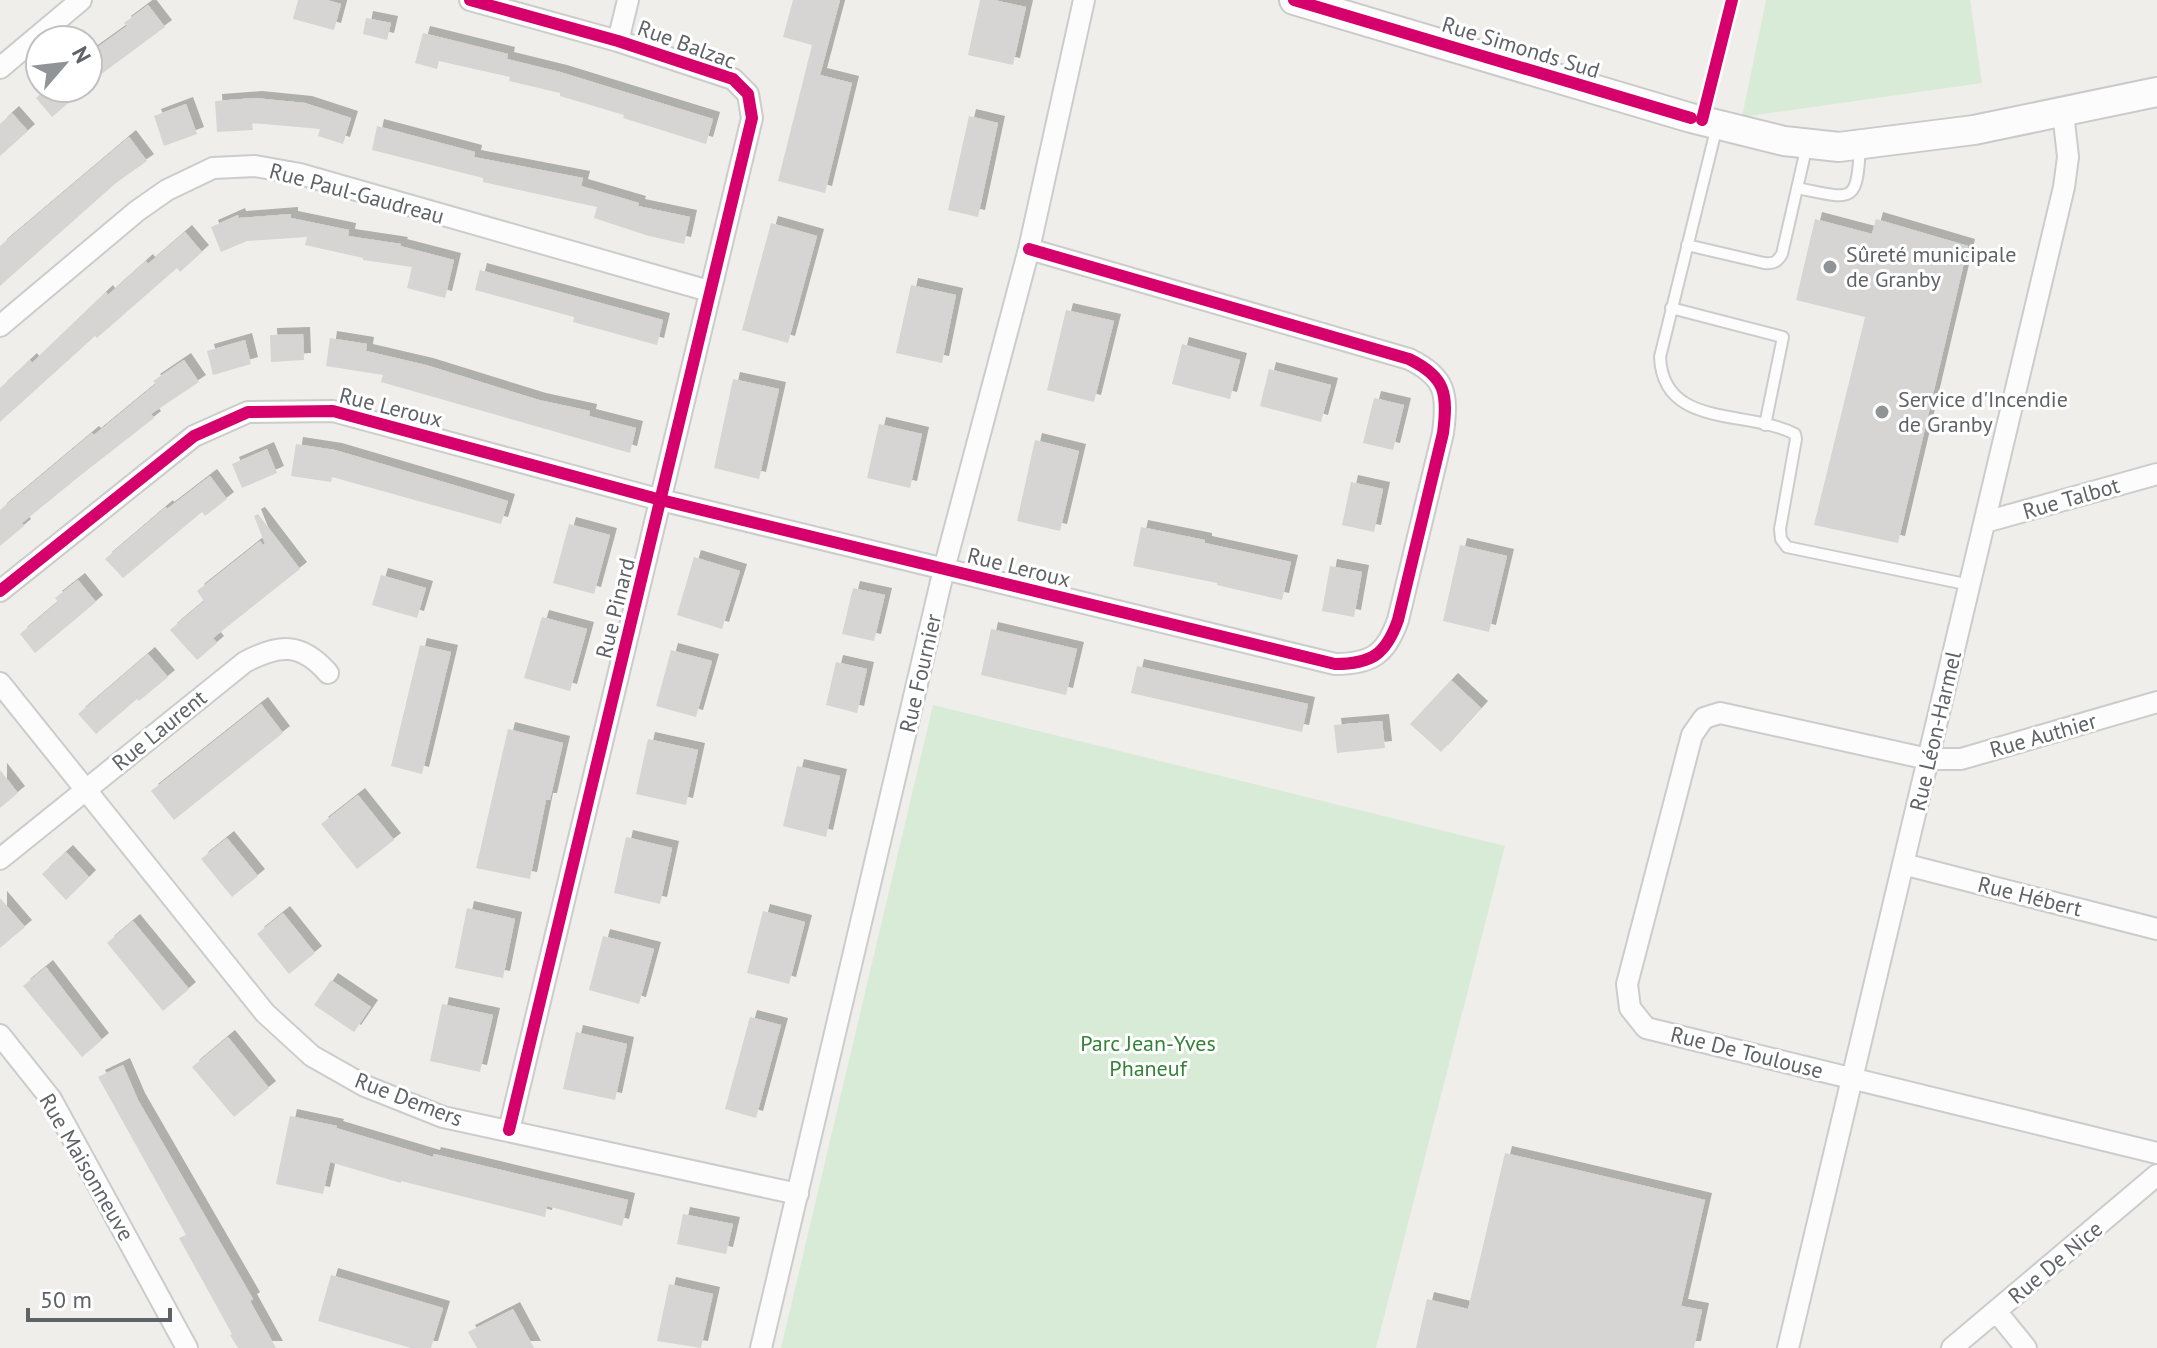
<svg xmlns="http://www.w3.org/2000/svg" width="2157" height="1348" viewBox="0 0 2157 1348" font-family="'PT Sans',sans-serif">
	<defs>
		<filter id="shadow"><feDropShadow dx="7" dy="-7" stdDeviation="0" flood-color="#0004"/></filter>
	</defs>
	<rect width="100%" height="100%" fill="#efeeea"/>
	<path fill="#d8ebd6" d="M1766,0h204l12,83 -240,34z
		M933,705l572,141 -129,502h-595z"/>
	<path fill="#d6d5d3" filter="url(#shadow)" d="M298,0h29l14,4 -7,26 -41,-11z
		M793,0h47l-20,75 32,8 -27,110 -47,-12 34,-136 -29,-8z
		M980,0h14l32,7 -13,58 -45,-10z
		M148,5l17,22 -69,51 -8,-11v-13l39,-28 -3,-3z
		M366,18l25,5 -4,17 -24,-6z
		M423,33l85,21 -1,5 53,13 153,47 -7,25 -83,-26 1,-3 -64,-19v-3l-51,-12 1,-4 -71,-16 -2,8 -22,-6z
		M47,88h39l-34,29 -16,-19z
		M255,98l50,5 46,15 -8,26 -25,-8 2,-7 -68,-6 1,7 -36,2 -2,-31z
		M186,104l11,30 -33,12 -10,-30z
		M12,113l16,18 -28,25v-32z
		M969,116l29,7 -20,94 -30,-7z
		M377,126l98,26 -1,5 109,21 -2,8 58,17 -1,3 52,11 -6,27 -35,-8 -55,-18 3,-11 -114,-25v-4l-111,-28z
		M129,137l18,24 -31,22 -116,103v-40z
		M291,214v4l58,12 -1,6 53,8 -1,2 54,14 -9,38 -38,-10 5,-21 -49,-7v-2l-58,-13 2,-8 -60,4 -26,11 -10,-25 27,-12 1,3z
		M1815,219l57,15 4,-15 92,27 -70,297 -84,-18 51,-208 -69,-17z
		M771,223l46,13 -29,107 -46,-13z
		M185,232l17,20 -22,20 -3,-4 -80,70 -2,-2 -95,86v-34l30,-28 2,3 74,-71 2,3 38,-34 2,3z
		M480,270l183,50 -6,25 -84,-23 1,-5 -99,-27z
		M911,285l45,10 -14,68 -46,-10z
		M1066,310l48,11 -20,81 -47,-12z
		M303,334l1,26 -33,2 -1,-27z
		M330,338l37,6 -1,7 60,14 113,35 51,11 -1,5 47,12 -6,25 -249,-71 2,-7 -57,-9z
		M245,340l6,24 -38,11 -6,-24z
		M1182,344l58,16 -10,39 -58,-15z
		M184,360l15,22 -48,32 3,4 -73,57 -59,48 2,3 -24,20v-36l92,-77 2,2 62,-51 -3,-3z
		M1269,369l62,16 -10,37 -61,-16z
		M733,379l46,10 -20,90 -45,-11z
		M1374,398l30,7 -11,45 -30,-7z
		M879,424l43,10 -12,54 -43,-10z
		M1035,440l44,11 -19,80 -43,-10z
		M296,444l39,6 173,51 -7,23 -169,-47 -1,5 -40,-6z
		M267,449l10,24 -35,15 -10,-24z
		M210,476l17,23 -22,17 -3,-4 -79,66 -18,-19 61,-52 1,2z
		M1351,482l32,7 -9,43 -32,-7z
		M258,514l42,55 -87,69 4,5 -20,17 -27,-30 34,-29 -7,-10 63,-50 3,4 2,-1 -11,-28z
		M569,524l41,11 -16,59 -41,-11z
		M1141,527l64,13v3l86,19 -9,38 -65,-15v-2l-84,-17z
		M1460,545l47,11 -18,76 -46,-11z
		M694,557l46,14 -18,58 -45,-14z
		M1330,566l32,6 -8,45 -32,-6z
		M381,575l45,13 -9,30 -45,-13z
		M78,580l18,22 -61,51 -15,-19 38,-32 -3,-4z
		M853,588l32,7 -11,46 -32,-7z
		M542,617l45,12 -17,62 -46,-13z
		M991,629l86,20 -11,46 -85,-20z
		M420,645l31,7 -29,122 -31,-8z
		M671,650l41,11 -16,56 -40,-11z
		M148,654l20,23 -29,24 -2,-2 -41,35 -18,-20z
		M836,662l31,7 -10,44 -31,-8z
		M1137,666l171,38 -6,28 -171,-39z
		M1451,680l30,28 -40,44 -31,-28z
		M261,704l22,29 -109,87 -23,-29z
		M1382,721l3,27 -48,5 -3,-28z
		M508,729l55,14 -13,57h-4l-16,79 -54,-11z
		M648,739l50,11 -12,55 -50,-11z
		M797,766l43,10 -14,61 -43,-11z
		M0,770l18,23 -18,15z
		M358,795l36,45 -37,29 -36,-45z
		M626,837l46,11 -12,56 -46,-11z
		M227,838l31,38 -26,21 -31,-38z
		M66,852l23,25 -23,23 -24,-26z
		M0,898l25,29 -25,21z
		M467,908l48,11 -12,59 -48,-10z
		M763,911l42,11 -16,62 -42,-11z
		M283,913l32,40 -26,21 -32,-40z
		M133,921l56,68 -26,22 -56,-68z
		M603,936l51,13 -15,55 -50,-14z
		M46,967l56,73 -20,17 -59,-71z
		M331,980l40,27 -17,25 -40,-27z
		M442,1004l51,11 -13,57 -50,-11z
		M750,1017l31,8 -25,93 -31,-9z
		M576,1032l51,12 -12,56 -52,-11z
		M228,1037l41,51 -35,29 -42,-50z
		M123,1065l15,35 115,199 -3,2 26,47h-38l-8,-13 2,-1 -53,-96 7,-3 -88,-158z
		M290,1116l47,10 -1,2 97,29 1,-3 194,46 -6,26 -75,-20 -2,11 -144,-36v2l-71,-21 -7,32 -47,-10z
		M1505,1153l200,47 -24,106 21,4 -8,38h-278l11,-49 41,10z
		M683,1214l50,10 -7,30 -49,-10z
		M331,1275l112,33 -12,40h-20l-93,-27z
		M669,1284l44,10 -12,54 -44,-7z
		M513,1309l21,39h-57l-9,-16z"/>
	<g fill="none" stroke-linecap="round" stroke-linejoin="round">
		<defs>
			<path id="lane" d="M1717,126l-57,231c3,72 87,52 135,77l1,5 -16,90 1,10 6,8 183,38
				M1797,188c56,11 60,18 63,-43
				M1687,245l77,18c10,1 13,-1 18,-9l25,-109
				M1671,308l112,29 -18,88"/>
			<path id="street" d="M470,0l148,41 115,38 15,15 4,24 -243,1012
				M618,41l10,-41
				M0,68l81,-68
				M0,326l137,-115 30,-21 46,-22 42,-2 45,8 409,117
				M1985,522l172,-48
				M0,591l194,-155 54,-24 85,-1 328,89 674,164c37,0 51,-10 63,-44l45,-187c5,-39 3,-56 -34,-74l-380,-110
				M0,683l265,330 47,43 53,30 78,31 355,77
				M2157,702l-196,57h-33l-208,-46 -16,5 -12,17 -65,249 3,24 16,20 511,125
				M0,859l245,-197c34,-18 56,-20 83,11
				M1903,864l254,65
				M0,1035l51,64 136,249
				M1996,1311l30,37
				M761,1348l183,-779 85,-320 55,-249
				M1788,1348l276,-1161 4,-30 -5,-45
				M1952,1348l205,-173"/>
			<path id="secondary" d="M1294,0l397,118 93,23 55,6 135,-17 183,-38"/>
		</defs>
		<use href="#lane" stroke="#cbcccc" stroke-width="14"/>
		<use href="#street" stroke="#cbcccc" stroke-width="24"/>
		<use href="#secondary" stroke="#cacacb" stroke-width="32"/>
		<use href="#lane" stroke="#fdfcfc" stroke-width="10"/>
		<use href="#street" stroke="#fdfcfc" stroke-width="20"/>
		<use href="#secondary" stroke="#fdfcfc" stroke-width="28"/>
		<defs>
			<path id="cycleway" d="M470,0l148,41 115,38 15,15 4,24 -243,1012
				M1294,0l397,118
				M1702,120l30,-120
				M0,591l194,-155 54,-24 85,-1 328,89 674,164c37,0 51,-10 63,-44l45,-187c5,-39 3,-56 -34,-74l-380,-110"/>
		</defs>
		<use href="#cycleway" stroke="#fff" stroke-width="17"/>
		<use href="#cycleway" stroke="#d6006c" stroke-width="12"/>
	</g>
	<g fill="#919496" stroke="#fff" stroke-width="3">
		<circle cx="1830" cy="267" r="8"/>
		<circle cx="1882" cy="412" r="8"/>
	</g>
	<g text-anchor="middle" stroke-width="6" stroke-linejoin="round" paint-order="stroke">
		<g font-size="22" fill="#5f6368" stroke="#fff">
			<text transform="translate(687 44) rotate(20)" y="8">Rue Balzac</text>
			<text transform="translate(1521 47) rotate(17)" y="8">Rue Simonds Sud</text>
			<text transform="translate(357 193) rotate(15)" y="8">Rue Paul-Gaudreau</text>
			<text transform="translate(391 407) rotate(14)" y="8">Rue Leroux</text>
			<text transform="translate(2071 498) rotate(-16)" y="8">Rue Talbot</text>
			<text transform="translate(1019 567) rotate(14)" y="8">Rue Leroux</text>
			<text transform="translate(615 608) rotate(-76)" y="8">Rue Pinard</text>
			<text transform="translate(920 673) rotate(-77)" y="8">Rue Fournier</text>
			<text transform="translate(159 730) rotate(-39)" y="8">Rue Laurent</text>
			<text transform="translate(1935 731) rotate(-77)" y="8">Rue Léon-Harmel</text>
			<text transform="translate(2043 735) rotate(-16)" y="8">Rue Authier</text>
			<text transform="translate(2030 896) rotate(14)" y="8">Rue Hébert</text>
			<text transform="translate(1747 1052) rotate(14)" y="8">Rue De Toulouse</text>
			<text transform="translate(409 1099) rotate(21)" y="8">Rue Demers</text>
			<text transform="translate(87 1167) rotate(60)" y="8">Rue Maisonneuve</text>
			<text transform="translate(2055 1262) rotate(-40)" y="8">Rue De Nice</text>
		</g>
		<g font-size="22" fill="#5f6368" stroke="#fff" text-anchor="start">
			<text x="1846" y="262">Sûreté municipale<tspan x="1846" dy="25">de Granby</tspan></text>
			<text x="1898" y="407">Service d'Incendie<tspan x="1898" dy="25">de Granby</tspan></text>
		</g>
		<g font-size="22" fill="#348238" stroke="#fff">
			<text x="1148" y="1051">Parc Jean-Yves<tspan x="1148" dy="25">Phaneuf</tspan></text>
		</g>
	</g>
	<g transform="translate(64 64) rotate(62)"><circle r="38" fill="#ffffff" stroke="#bfc1c3" stroke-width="2"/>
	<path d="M0-6L14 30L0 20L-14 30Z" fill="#919496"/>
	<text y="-12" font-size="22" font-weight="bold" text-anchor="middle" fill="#5f6368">N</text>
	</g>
	<path d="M28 1308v12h142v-12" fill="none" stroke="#5f6368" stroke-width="4"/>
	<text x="40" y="1308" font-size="24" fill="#5f6368" stroke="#ffffff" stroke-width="6" paint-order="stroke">50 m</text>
</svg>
